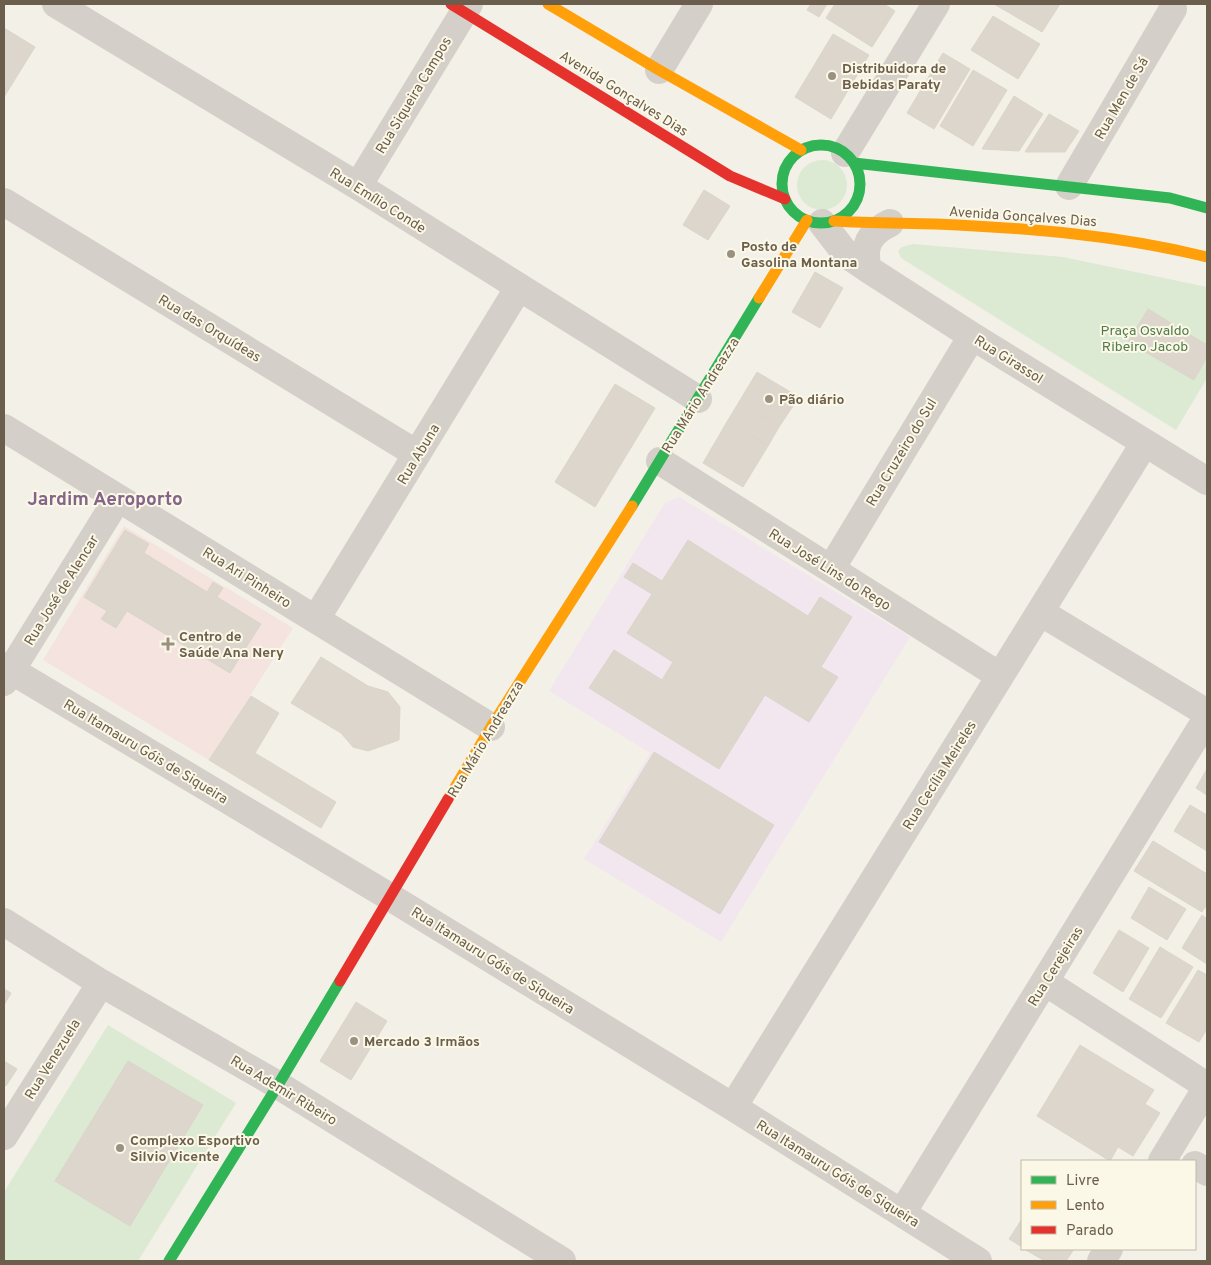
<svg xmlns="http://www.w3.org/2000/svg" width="1211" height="1265" viewBox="0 0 1211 1265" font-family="Overpass,sans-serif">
	<rect width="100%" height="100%" fill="#f3f0e7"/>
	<path fill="#f2e7ee" d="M679,497l231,140 -189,305 -137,-83 66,-106 -101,-62 116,-188z"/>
	<path fill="#f4e3de" d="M124,526l169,102 -84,132 -166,-100z"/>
	<path fill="#dce9d3" d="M797 185a25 25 0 1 1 50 0a25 25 0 1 1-50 0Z
		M913,244l150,13 144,30v91l-31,52 -275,-172 -3,-7 4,-4z
		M108,1025l128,78 -98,158h-134v-69z"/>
	<path fill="#dcd6cd" stroke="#dbd5ca" d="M811,4h16l-8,13 -12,-7z
		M835,4h49l11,7 -23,36 -46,-29z
		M994,4h66l-18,28z
		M993,16l47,28 -22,35 -47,-29z
		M4,28l31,19 -31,50z
		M833,34l36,21 -38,64 -36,-22z
		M943,53l27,16 -36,60 -27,-16z
		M973,70l34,20 -34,56 -33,-20z
		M1014,96l29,18 -24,37 -37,-2z
		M1049,114l30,17 -14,21h-40z
		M704,190l26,16 -22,34 -25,-15z
		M815,272l28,16 -23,40 -28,-16z
		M1148,309l59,36v12l-13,23 -66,-38z
		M757,372l42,25 -20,30 -40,-25z
		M615,384l40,24 -60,99 -40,-25z
		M739,402l40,25 -11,19 -40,-26z
		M728,420l40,26 -25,41 -40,-24z
		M125,530l24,14 -5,9 63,39 6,-10 10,6 -6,9 44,27 -31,49 -103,-62 -11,17 -15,-9 6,-8 -23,-14z
		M688,540l120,76 12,-19 32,20 -31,50 17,10 -29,45 -44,-27 -46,74 -130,-81 25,-38 48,30 11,-18 -46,-29 25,-39 -28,-17 9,-14 29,18z
		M321,657l47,29 20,6 12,15 -1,33 -31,11 -15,-4 -12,-14 -50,-30z
		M251,696l28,17 -24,40 81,49 -15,26 -112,-68z
		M654,752l120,73 -54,89 -121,-72z
		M1207,769v26l-11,-7z
		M1190,805l17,10v36l-33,-20z
		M1153,841l54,33v30l-5,8 -68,-41z
		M1149,887l37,22 -19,31 -36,-22z
		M1202,915l5,4v45l-25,-16z
		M1119,930l30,18 -26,44 -30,-19z
		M1160,947l33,20 -32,51 -32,-19z
		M1198,970l9,5v54l-8,13 -33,-19z
		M4,989l7,4 -7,12z
		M356,1002l31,19 -36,59 -31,-19z
		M1080,1045l74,45 -9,14 15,9 -27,43 -15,-9 -8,14 -73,-45z
		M4,1061l13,8 -11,17 -2,-2z
		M128,1061l75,44 -73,121 -75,-45z
		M1022,1219v28l-13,-8z
		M1024,1249h50l-8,12h-21z"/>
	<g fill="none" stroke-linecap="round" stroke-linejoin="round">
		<path stroke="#d4d0c9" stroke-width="28" d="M56,4l302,182 340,213
			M659,70l40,-66
			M845,153l91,-149
			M358,186l111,-182
			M1069,186l104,-177
			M4,202l413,252
			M822,223l24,31 22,15 104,67 235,145
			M868,269c-6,-23 1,-36 22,-46
			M4,428l487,299
			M660,461l340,215
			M831,569l141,-233
			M1040,612l167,101
			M316,619l203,-332
			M4,666l386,231 343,210 245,154
			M4,682l114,-184
			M4,922l97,61 177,102 284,176
			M1045,982l162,104
			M733,1107l411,-663
			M4,1136l97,-153
			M1162,1161l45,-74
			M1195,1165l12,7
			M902,1213l305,-495
			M1101,1261l8,-12"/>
		<path stroke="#30b455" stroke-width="11" d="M782 184a39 39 0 1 1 78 0a39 39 0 1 1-78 0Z
			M854,163l316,35 37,10
			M632,506l127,-208
			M169,1261l109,-176 62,-104"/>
		<path stroke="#ff9f0a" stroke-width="11" d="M548,4l111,66 142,80
			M834,221c34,2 68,2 102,3 92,4 182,11 271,33
			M759,298l48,-78
			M448,799l43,-72 141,-221"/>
		<path stroke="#e5322d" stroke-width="11" d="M451,4l279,172 55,23
			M340,981l108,-182"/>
	</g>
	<g fill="#9b9182" stroke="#fcf8e7" stroke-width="2">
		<circle cx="832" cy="76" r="5"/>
		<circle cx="731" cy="254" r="5"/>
		<circle cx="769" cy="399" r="5"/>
		<path d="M165.5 636.5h5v5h5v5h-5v5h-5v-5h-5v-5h5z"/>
		<circle cx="354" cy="1041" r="5"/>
		<circle cx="120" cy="1148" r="5"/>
	</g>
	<g text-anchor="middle" stroke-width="4" stroke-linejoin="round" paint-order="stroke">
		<g font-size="14" font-weight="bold" fill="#6c5e4c" stroke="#fcf8e7" text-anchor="start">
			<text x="842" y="73">Distribuidora de<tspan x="842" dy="16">Bebidas Paraty</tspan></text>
			<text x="741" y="251">Posto de<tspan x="741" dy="16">Gasolina Montana</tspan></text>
			<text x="779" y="404">Pão diário</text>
			<text x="179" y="641">Centro de<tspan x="179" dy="16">Saúde Ana Nery</tspan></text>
			<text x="364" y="1046">Mercado 3 Irmãos</text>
			<text x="130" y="1145">Complexo Esportivo<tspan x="130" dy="16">Silvio Vicente</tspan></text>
		</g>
		<g font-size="14" fill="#6c5e4c" stroke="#fcf8e7">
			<text transform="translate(624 93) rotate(32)" y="5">Avenida Gonçalves Dias</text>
			<text transform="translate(413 95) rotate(-59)" y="5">Rua Siqueira Campos</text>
			<text transform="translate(1121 98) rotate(-60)" y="5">Rua Men de Sá</text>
			<text transform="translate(378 200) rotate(32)" y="5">Rua Emílio Conde</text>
			<text transform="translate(1023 216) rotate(4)" y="5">Avenida Gonçalves Dias</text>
			<text transform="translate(210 328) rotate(31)" y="5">Rua das Orquídeas</text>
			<text transform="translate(1009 359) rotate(32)" y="5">Rua Girassol</text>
			<text transform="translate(700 395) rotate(-58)" y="5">Rua Mário Andreazza</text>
			<text transform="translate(901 452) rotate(-59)" y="5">Rua Cruzeiro do Sul</text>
			<text transform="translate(418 454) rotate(-59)" y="5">Rua Abuna</text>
			<text transform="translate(830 569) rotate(32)" y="5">Rua José Lins do Rego</text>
			<text transform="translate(247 577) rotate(32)" y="5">Rua Ari Pinheiro</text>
			<text transform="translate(61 590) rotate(-58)" y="5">Rua José de Alencar</text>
			<text transform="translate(485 739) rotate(-59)" y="5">Rua Mário Andreazza</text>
			<text transform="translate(146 751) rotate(31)" y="5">Rua Itamauru Góis de Siqueira</text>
			<text transform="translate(939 775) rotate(-58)" y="5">Rua Cecília Meireles</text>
			<text transform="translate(493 960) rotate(32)" y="5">Rua Itamauru Góis de Siqueira</text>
			<text transform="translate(1055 966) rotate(-58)" y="5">Rua Cerejeiras</text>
			<text transform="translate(52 1059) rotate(-58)" y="5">Rua Venezuela</text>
			<text transform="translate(284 1090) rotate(31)" y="5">Rua Ademir Ribeiro</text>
			<text transform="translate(838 1173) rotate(32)" y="5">Rua Itamauru Góis de Siqueira</text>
		</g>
		<g font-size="14" fill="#507c4c" stroke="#fcf8e7">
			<text x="1145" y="335">Praça Osvaldo<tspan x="1145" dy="16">Ribeiro Jacob</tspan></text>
		</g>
		<g font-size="19" font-weight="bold" fill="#846489" stroke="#fcf8e7">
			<text x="105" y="505">Jardim Aeroporto</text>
		</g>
	</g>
	<rect width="1211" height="1265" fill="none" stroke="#6c5e4c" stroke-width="10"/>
	<rect x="1021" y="1160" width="175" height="90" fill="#fcf8e7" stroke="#c2baa9"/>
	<rect x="1031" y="1176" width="25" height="8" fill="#30b455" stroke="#c2baa9"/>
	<text x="1066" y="1185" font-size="15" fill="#6c5e4c">Livre</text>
	<rect x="1031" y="1201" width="25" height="8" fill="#ff9f0a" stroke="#c2baa9"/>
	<text x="1066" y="1210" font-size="15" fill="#6c5e4c">Lento</text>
	<rect x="1031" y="1226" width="25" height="8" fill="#e5322d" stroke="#c2baa9"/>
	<text x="1066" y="1235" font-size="15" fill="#6c5e4c">Parado</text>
</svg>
